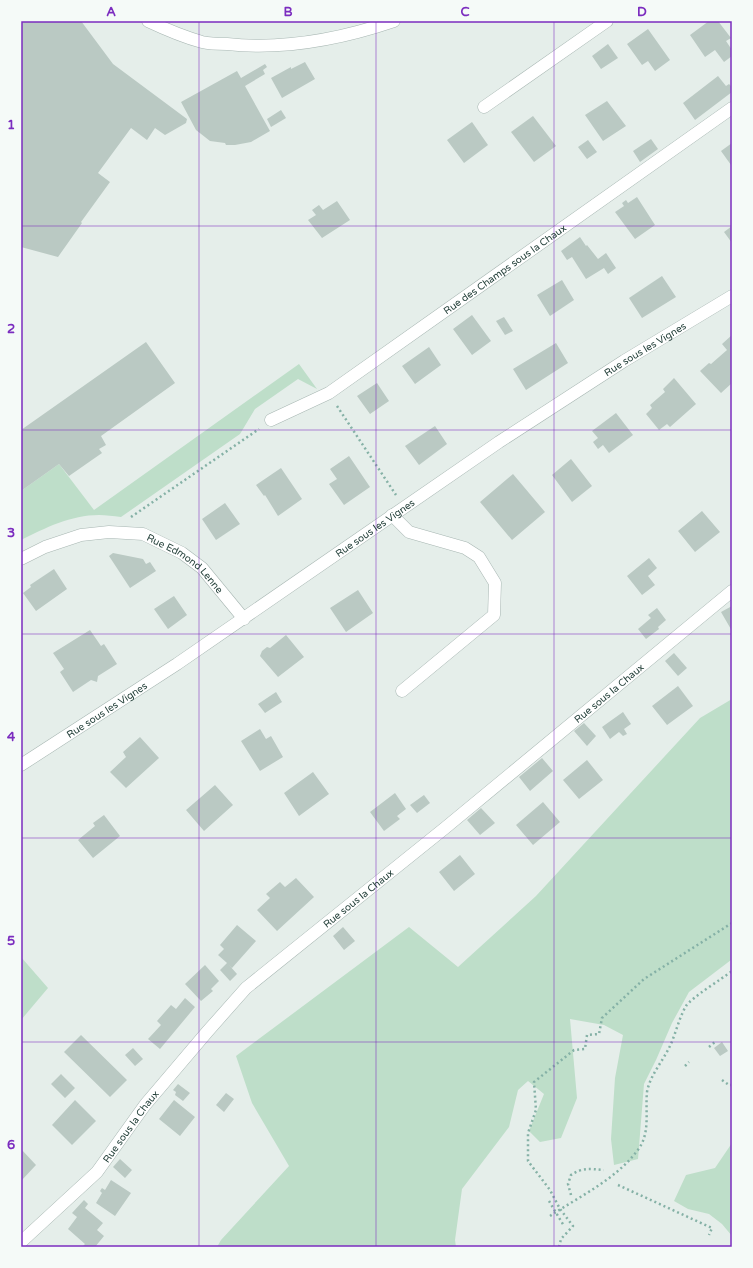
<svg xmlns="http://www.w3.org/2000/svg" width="753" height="1268" viewBox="0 0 753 1268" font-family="'Varela Round',sans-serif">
	<rect width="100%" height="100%" fill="#e5eeea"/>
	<path fill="#bedec9" d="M299,364l18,25 -19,-10 -43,30 -15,25 -119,83c-8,-1 -15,-2 -22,-2 -28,0 -54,13 -78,25v-49l38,-27 35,46z
		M732,699l-1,261 -42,32 -17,31 -16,37 -12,24 -6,75 -24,6 -3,-26 4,-61 8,-43 -19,-10 -34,-6 7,79 -16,40 -21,4 -11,-11 15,-37 -16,-13 -10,9 -9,37 -47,62 -7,51 1,7h-239l4,-7 68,-74 -37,-63 -16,-47 173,-129 49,40 78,-71 164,-178z
		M21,957l27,31 -27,32z
		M732,1143v93l-10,-12 -13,-10 -21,-5 -14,-8 12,-26 29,-7z"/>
	<path fill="#bac9c3" d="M21,21h60l32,43 74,55 -1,4 -21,12 -10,-7 -8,12 -16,-12 -33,45 12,9 -29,40 1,1 -24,34 -37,-10z
		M709,21h9l13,17 -5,3 6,9v6l-8,6 -9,-12 -10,7 -15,-22z
		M648,29l22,31 -15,11 -7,-10 -6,4 -15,-21z
		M608,44l10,14 -17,11 -9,-13z
		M305,62l10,17 -33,19 -11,-20 20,-11v2z
		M265,64l2,3 -4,3 2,4 -20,12 25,45 -19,11 -16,3h-9l-1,-2 -15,-2 -14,-11 -15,-28 56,-31 4,7z
		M718,76l8,10 3,-2 3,3v5l-37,28 -12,-17z
		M607,101l19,25 -23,15 -18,-26z
		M281,110l5,8 -15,9 -4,-8z
		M533,116l23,30 -22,16 -23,-30z
		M472,122l16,23 -24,18 -17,-23z
		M651,139l7,10 -18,13 -7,-11z
		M588,140l9,12 -10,7 -9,-12z
		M732,143v21l-1,1 -10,-14z
		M637,197l18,28 -20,14 -20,-27 9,-6 -2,-3 4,-3 2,3z
		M337,201l13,19 -28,18 -14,-18 8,-5 -4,-5 7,-5 4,5z
		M732,226v17l-8,-11z
		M580,237l6,9 1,-1 11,14 8,-6 10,15 -8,6 -4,-6 -18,11 -14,-22 -5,3 -6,-9z
		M662,276l14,21 -34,21 -13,-20z
		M562,280l12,20 -24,16 -13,-21z
		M472,315l19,26 -19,14 -19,-26z
		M504,317l9,14 -8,4 -9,-14z
		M732,335v48l-11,10 -21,-22 9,-8 2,1 16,-14 -5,-6z
		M146,342l29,41 -74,53 5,9 -7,4 3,4 -33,23 -10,-12 -38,27v-61z
		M556,343l12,20 -42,27 -13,-21z
		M429,347l12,18 -26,19 -13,-18z
		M674,378l22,26 -26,23 -3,-3 -8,6 -13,-16 6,-6 -2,-3 15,-13 -2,-3z
		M377,383l12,18 -19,13 -13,-18z
		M616,413l17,22 -24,18 -6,-8 -5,4 -5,-7 5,-4 -6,-7z
		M435,426l12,18 -28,21 -14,-19z
		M349,456l21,31 -26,18 -15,-21 8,-5 -7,-10z
		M571,459l21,27 -20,16 -20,-27z
		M281,468l21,31 -24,17 -13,-21 -1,1 -8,-11z
		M513,474l32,38 -33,28 -32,-38z
		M225,503l15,21 -24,16 -14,-21z
		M702,511l18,21 -25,20 -17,-21z
		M113,553l30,6 3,5 4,-2 6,9 -26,17 -21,-32z
		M649,558l8,10 -9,8 7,9 -13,10 -15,-19z
		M54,569l13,20 -31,22 -13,-18 8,-6 -1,-2z
		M358,590l15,23 -27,19 -16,-24z
		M174,596l13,19 -19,14 -14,-20z
		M732,606v25l-11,-19z
		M657,608l9,12 -8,7 1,2 -13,10 -8,-10 13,-11 -3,-3z
		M90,630l11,16 3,-2 13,20 -19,12 -1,6 -6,-2 -18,12 -13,-20 4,-3 -11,-16z
		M286,635l18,22 -26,20 -18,-21 2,-5 5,-4 3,1z
		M674,653l13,15 -9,8 -13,-15z
		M678,686l15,20 -26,19 -15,-19z
		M276,692l6,10 -17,11 -7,-9z
		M623,712l8,12 -7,5 3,5 -4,2 -4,-4 -9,7 -8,-12z
		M584,723l12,13 -9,10 -13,-15z
		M260,729l6,10 5,-3 12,21 -23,14 -19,-30z
		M140,737l19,21 -33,30 -16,-16 16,-15 -3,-5z
		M542,758l11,13 -23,20 -11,-14z
		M587,760l16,20 -24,19 -16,-19z
		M313,772l16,22 -30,22 -15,-23z
		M215,785l18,20 -29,26 -18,-21z
		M395,793l11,16 -9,7 3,3 -16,12 -14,-19z
		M424,795l6,8 -13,10 -7,-8z
		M543,802l17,20 -27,23 -17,-20z
		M481,808l14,15 -15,12 -13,-15z
		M104,815l16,21 -27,22 -15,-18 17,-14 -2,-3z
		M460,855l15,19 -21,17 -15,-19z
		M296,878l18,19 -37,34 -20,-21 13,-12 -4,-4 14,-12 5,5z
		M237,925l19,16 -24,27 -3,-3 8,9 -7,7 -10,-11 7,-7 -9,-8 6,-6 -4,-4z
		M343,927l12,14 -11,9 -11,-14z
		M205,965l14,16 -8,8 2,2 -12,10 -16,-17z
		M185,998l10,9 -35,42 -12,-10 13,-14 -4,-4 14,-16 5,4z
		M81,1035l46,45 -17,17 -46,-45z
		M722,1042l6,9 -8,5 -6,-8z
		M133,1048l10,11 -8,7 -10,-11z
		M61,1074l14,14 -10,10 -14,-14z
		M178,1084l12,9 -7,8 -8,-6 1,-3 -3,-2z
		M226,1093l8,6 -10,13 -8,-7z
		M75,1100l21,21 -24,24 -20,-20z
		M174,1100l21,17 -15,19 -21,-17z
		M21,1149l15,16 -15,16z
		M120,1159l12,11 -7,8 -12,-11z
		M111,1180l20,13 -16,23 -19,-13 6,-10 -2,-2 2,-3 3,2z
		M84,1200l4,4 -3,4 18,15 -6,7 7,6 -9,11h-13l3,-3 -17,-15 9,-12 -5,-4z"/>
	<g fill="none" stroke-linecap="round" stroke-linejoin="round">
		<defs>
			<g id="minor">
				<path d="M148,21c17,8 36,16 54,21 8,2 17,2 25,2 56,6 114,-5 167,-23"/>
				<path d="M484,107l123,-86"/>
				<path id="s1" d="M271,420l58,-27 403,-285"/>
				<path d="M392,515l17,17 56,16 14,9 16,26 -1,32 -92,76"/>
				<path id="s2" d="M21,559l24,-12 36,-12 28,-3 34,2 39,19 20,15 42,51"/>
				<path id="s3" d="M21,765l156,-101 322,-222 125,-81 108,-65"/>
				<path id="s4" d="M21,1242l76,-70 48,-67 62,-73 39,-44 199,-160 287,-237"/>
			</g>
		</defs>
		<use href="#minor" stroke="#a7b6b2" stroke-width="13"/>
		<path stroke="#85b1a6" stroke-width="2.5" stroke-dasharray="2 3" stroke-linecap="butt" d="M337,406l59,89
			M131,517l128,-88
			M709,1047l6,-5
			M685,1066l4,-4
			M722,1080l7,5h3
			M618,1185l94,43 -3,7
			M571,1195l-3,-11 3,-9c12,-8 19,-6 33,-5
			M549,1201l15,25
			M550,1216c30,-20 65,-36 87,-65 14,-17 8,-39 10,-59 3,-17 16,-31 23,-46 6,-13 9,-28 16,-40 6,-9 36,-27 46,-35
			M559,1247l2,-8 12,-13 -13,-17 -10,-19 -22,-29v-28l8,-23 -2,-28 40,-32 11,-1 2,-14 12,-1 3,-16 42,-39 88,-56"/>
		<use href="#minor" stroke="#fff" stroke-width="12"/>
	</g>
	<path fill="none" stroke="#7b2cbf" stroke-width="1" stroke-opacity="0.55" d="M199,21v1226M376,21v1226M554,21v1226M21,226h711M21,430h711M21,634h711M21,838h711M21,1042h711"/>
	<g text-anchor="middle" stroke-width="3" stroke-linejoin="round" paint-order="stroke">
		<g font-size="10" fill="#24403a" stroke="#f5faf8">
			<text dy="4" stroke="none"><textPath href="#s1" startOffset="279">Rue des Champs sous la Chaux</textPath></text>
			<text dy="4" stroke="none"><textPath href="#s3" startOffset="750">Rue sous les Vignes</textPath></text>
			<text dy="4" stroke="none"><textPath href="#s3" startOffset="426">Rue sous les Vignes</textPath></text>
			<text dy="4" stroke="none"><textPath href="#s2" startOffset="179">Rue Edmond Lenne</textPath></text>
			<text dy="4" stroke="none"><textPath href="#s4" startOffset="808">Rue sous la Chaux</textPath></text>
			<text dy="4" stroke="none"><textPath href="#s3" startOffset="102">Rue sous les Vignes</textPath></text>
			<text dy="4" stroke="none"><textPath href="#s4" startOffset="484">Rue sous la Chaux</textPath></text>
			<text dy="4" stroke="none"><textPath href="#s4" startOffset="160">Rue sous la Chaux</textPath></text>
		</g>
	</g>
	<rect width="753" height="1268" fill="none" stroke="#f5faf8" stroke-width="44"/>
	<rect x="22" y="22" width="709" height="1224" fill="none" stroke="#7b2cbf" stroke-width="1.5"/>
	<g font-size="13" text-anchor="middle" font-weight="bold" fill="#7b2cbf">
		<text x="111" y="16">A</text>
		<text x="288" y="16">B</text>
		<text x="465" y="16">C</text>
		<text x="642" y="16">D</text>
		<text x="11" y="129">1</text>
		<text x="11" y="333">2</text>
		<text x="11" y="537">3</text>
		<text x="11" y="741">4</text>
		<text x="11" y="945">5</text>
		<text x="11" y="1149">6</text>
	</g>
</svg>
